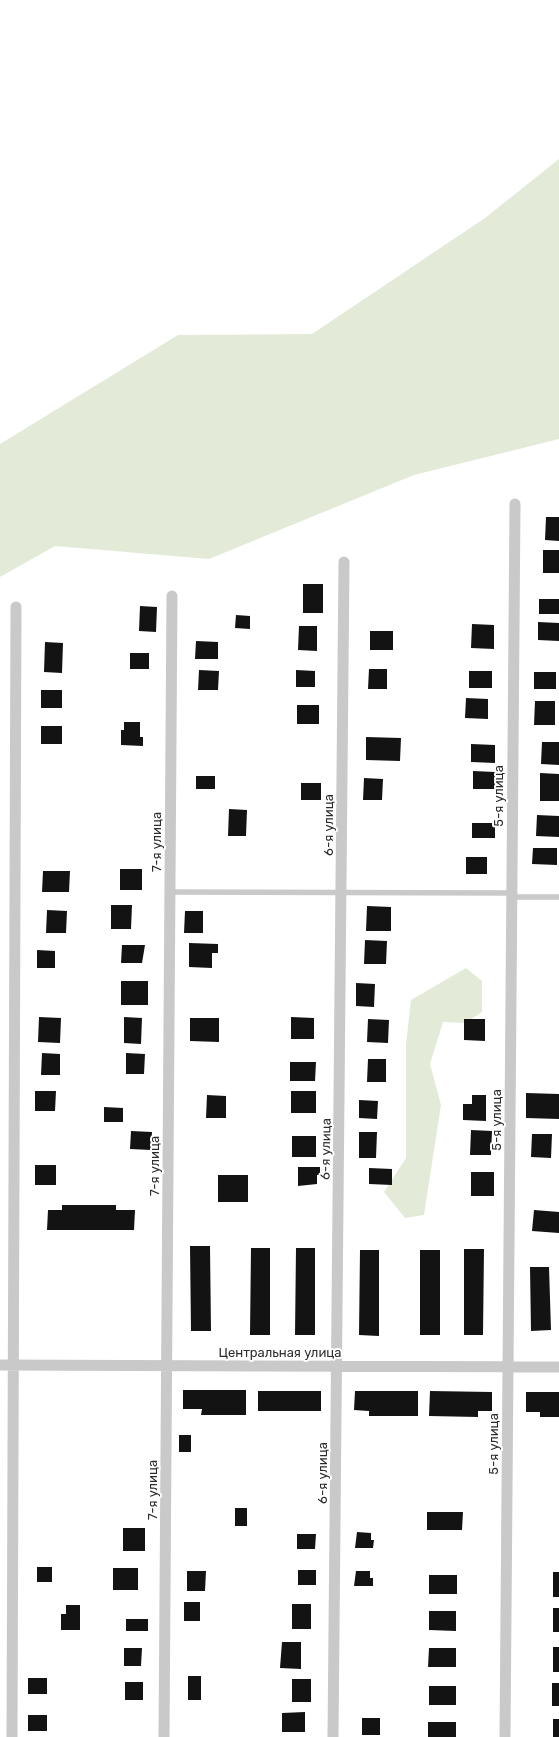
<svg xmlns="http://www.w3.org/2000/svg" width="559" height="1737" viewBox="0 0 559 1737" font-family="Rubik,sans-serif">
	<rect width="100%" height="100%" fill="#fff"/>
	<path fill="#e3ebd8" d="M559,159v280l-145,36 -205,84 -154,-13 -55,31v-133l178,-109 134,-1 173,-116z
		M466,968l16,13v31l-17,11 -22,-1 -13,42 11,41 -17,110 -19,3 -21,-26 22,-34v-114l5,-44z"/>
	<path fill="#131313" d="M546,517h13v24l-14,-1z
		M543,550h16v23h-16z
		M303,584h20v29h-20z
		M539,599h20v15h-20z
		M140,606l17,1 -1,25 -17,-1z
		M236,615l14,1v13l-15,-1z
		M538,622l21,1v18l-21,-1z
		M472,624l22,1v24l-23,-1z
		M299,626h18v25l-19,-1z
		M370,631h23v19h-23z
		M196,641l22,1v17h-23z
		M45,642l18,1 -1,30 -18,-1z
		M130,653h19v16h-19z
		M369,669h18v20h-19z
		M199,670l20,1 -1,19h-20z
		M296,670l19,1v16h-19z
		M469,671h23v17h-23z
		M534,672h22v17h-22z
		M41,690h21v18h-21z
		M466,698l22,1v20l-23,-1z
		M535,701h20v24h-21z
		M297,705h22v19h-22z
		M124,722h16v15h3v9l-22,-1v-15h3z
		M41,726h21v18h-21z
		M366,737l35,1 -1,23 -34,-1z
		M542,742h17v23l-18,-1z
		M471,744l24,1v18l-24,-1z
		M473,771l22,1v17h-22z
		M540,773l19,1v27h-19z
		M196,776h19v13h-19z
		M364,778l19,1 -1,21h-19z
		M301,783h20v17h-20z
		M229,809l18,1 -1,26h-18z
		M537,815l22,1v21l-23,-1z
		M472,823h23v15h-23z
		M533,848h24v17l-25,-1z
		M466,857h21v17h-21z
		M120,869h22v21h-22z
		M43,871h27l-1,21h-27z
		M111,905h21l-1,24h-20z
		M367,906l24,1v24h-25z
		M47,910l20,1 -1,22h-20z
		M185,911h18v22h-19z
		M365,940l22,1 -1,23h-22z
		M189,943l29,1v9h-6v15l-23,-1z
		M122,945h23l-3,18h-21z
		M37,950l18,1v17h-18z
		M121,981h27v24h-27z
		M356,983l19,1 -1,23 -18,-1z
		M39,1017l22,1 -1,25 -22,-1z
		M124,1017l18,1 -1,26 -17,-1z
		M291,1017l23,1v21h-23z
		M190,1018h29v24l-29,-1z
		M368,1019l21,1 -1,23 -21,-1z
		M464,1019h21v22l-21,-1z
		M42,1053l18,1v21h-19z
		M126,1053l19,1 -1,20h-18z
		M368,1059h18v23h-19z
		M290,1062h26l-1,19h-25z
		M35,1091h21l-1,20h-20z
		M291,1091h25v22h-25z
		M526,1093l33,1v25l-33,-1z
		M207,1095l19,1v22h-20z
		M472,1095h14v26l-23,-1v-16h9z
		M359,1100l19,1 -1,18 -18,-1z
		M104,1107l19,1v14h-19z
		M471,1130l21,1 -1,24h-21z
		M131,1131l21,1 -1,18 -21,-1z
		M359,1132h18l-1,26h-17z
		M532,1134h20l-1,24 -20,-1z
		M292,1136h24v21h-24z
		M35,1165h21v20h-21z
		M298,1167h22v8h-3v9l-19,2z
		M369,1168l23,1v16l-23,-1z
		M471,1172h23v24h-23z
		M218,1175h30v27h-30z
		M62,1205h54v5h19l-1,20h-87l1,-20h14z
		M534,1210l25,2v21l-27,-2z
		M190,1246h20l1,85h-20z
		M251,1248h19v87h-20z
		M296,1248h19v87h-20z
		M464,1249h20l-1,86h-19z
		M360,1250h19v86l-20,-1z
		M420,1250h20v85h-20z
		M530,1267h19l2,63 -20,1z
		M183,1390h63v25h-45l1,-6h-19z
		M258,1391h63v20h-63z
		M355,1391h63v25h-49v-5l-15,-1z
		M430,1391l62,1v19h-14v6l-49,-1z
		M526,1392h33v25h-19v-5h-14z
		M179,1435h12v17h-12z
		M235,1508h12v18h-12z
		M427,1512h36l-1,18h-35z
		M123,1528h22v23h-22z
		M357,1532l14,1v7h3l-1,8h-18z
		M297,1534h19l-1,15h-18z
		M37,1567h15v15h-15z
		M113,1568h25v22h-25z
		M298,1570h18v15h-18z
		M187,1571h19l-1,20h-18z
		M356,1571h14v7h3v8h-19z
		M553,1572h6v25h-6z
		M429,1575h28v19h-28z
		M184,1602h16v19h-16z
		M292,1604h19v25h-19z
		M66,1605h14v25h-19v-16h5z
		M553,1608h6v24h-6z
		M429,1611h27v20l-27,-1z
		M126,1619h22v12h-22z
		M282,1642h19v27l-21,-1z
		M553,1647h6v25h-6z
		M124,1648h18l-1,18h-17z
		M429,1648h27v19h-28z
		M188,1676h13v24h-13z
		M28,1678h19v16h-19z
		M292,1679h19v23h-19z
		M125,1682h18v18h-18z
		M552,1683h7v23h-7z
		M429,1686h27v19h-27z
		M305,1712v20h-23v-19z
		M28,1715h19v16h-19z
		M362,1718h18v17h-18z
		M553,1719h6v18h-6z
		M428,1722h28v15h-28z"/>
	<g fill="none" stroke-linecap="round" stroke-linejoin="round">
		<path stroke="#c9c9c9" stroke-width="5.5" d="M170,892l342,1
			M512,897h47"/>
		<path stroke="#c9c9c9" stroke-width="11" d="M0,1365l559,2
			M12,1737l4,-1130
			M164,1737l8,-1141
			M333,1737l11,-1175
			M505,1737l10,-1233"/>
	</g>
	<g text-anchor="middle" stroke-width="4" stroke-linejoin="round" paint-order="stroke">
		<g font-size="13" fill="#2c2c2c" stroke="#fff">
			<text transform="translate(498 796) rotate(-90)" y="5">5-я улица</text>
			<text transform="translate(328 825) rotate(-90)" y="5">6-я улица</text>
			<text transform="translate(156 842) rotate(-90)" y="5">7-я улица</text>
			<text transform="translate(496 1120) rotate(-90)" y="5">5-я улица</text>
			<text transform="translate(325 1149) rotate(-89)" y="5">6-я улица</text>
			<text transform="translate(154 1166) rotate(-90)" y="5">7-я улица</text>
			<text x="280" y="1357">Центральная улица</text>
			<text transform="translate(493 1444) rotate(-90)" y="5">5-я улица</text>
			<text transform="translate(322 1473) rotate(-90)" y="5">6-я улица</text>
			<text transform="translate(152 1490) rotate(-90)" y="5">7-я улица</text>
		</g>
	</g>
</svg>
